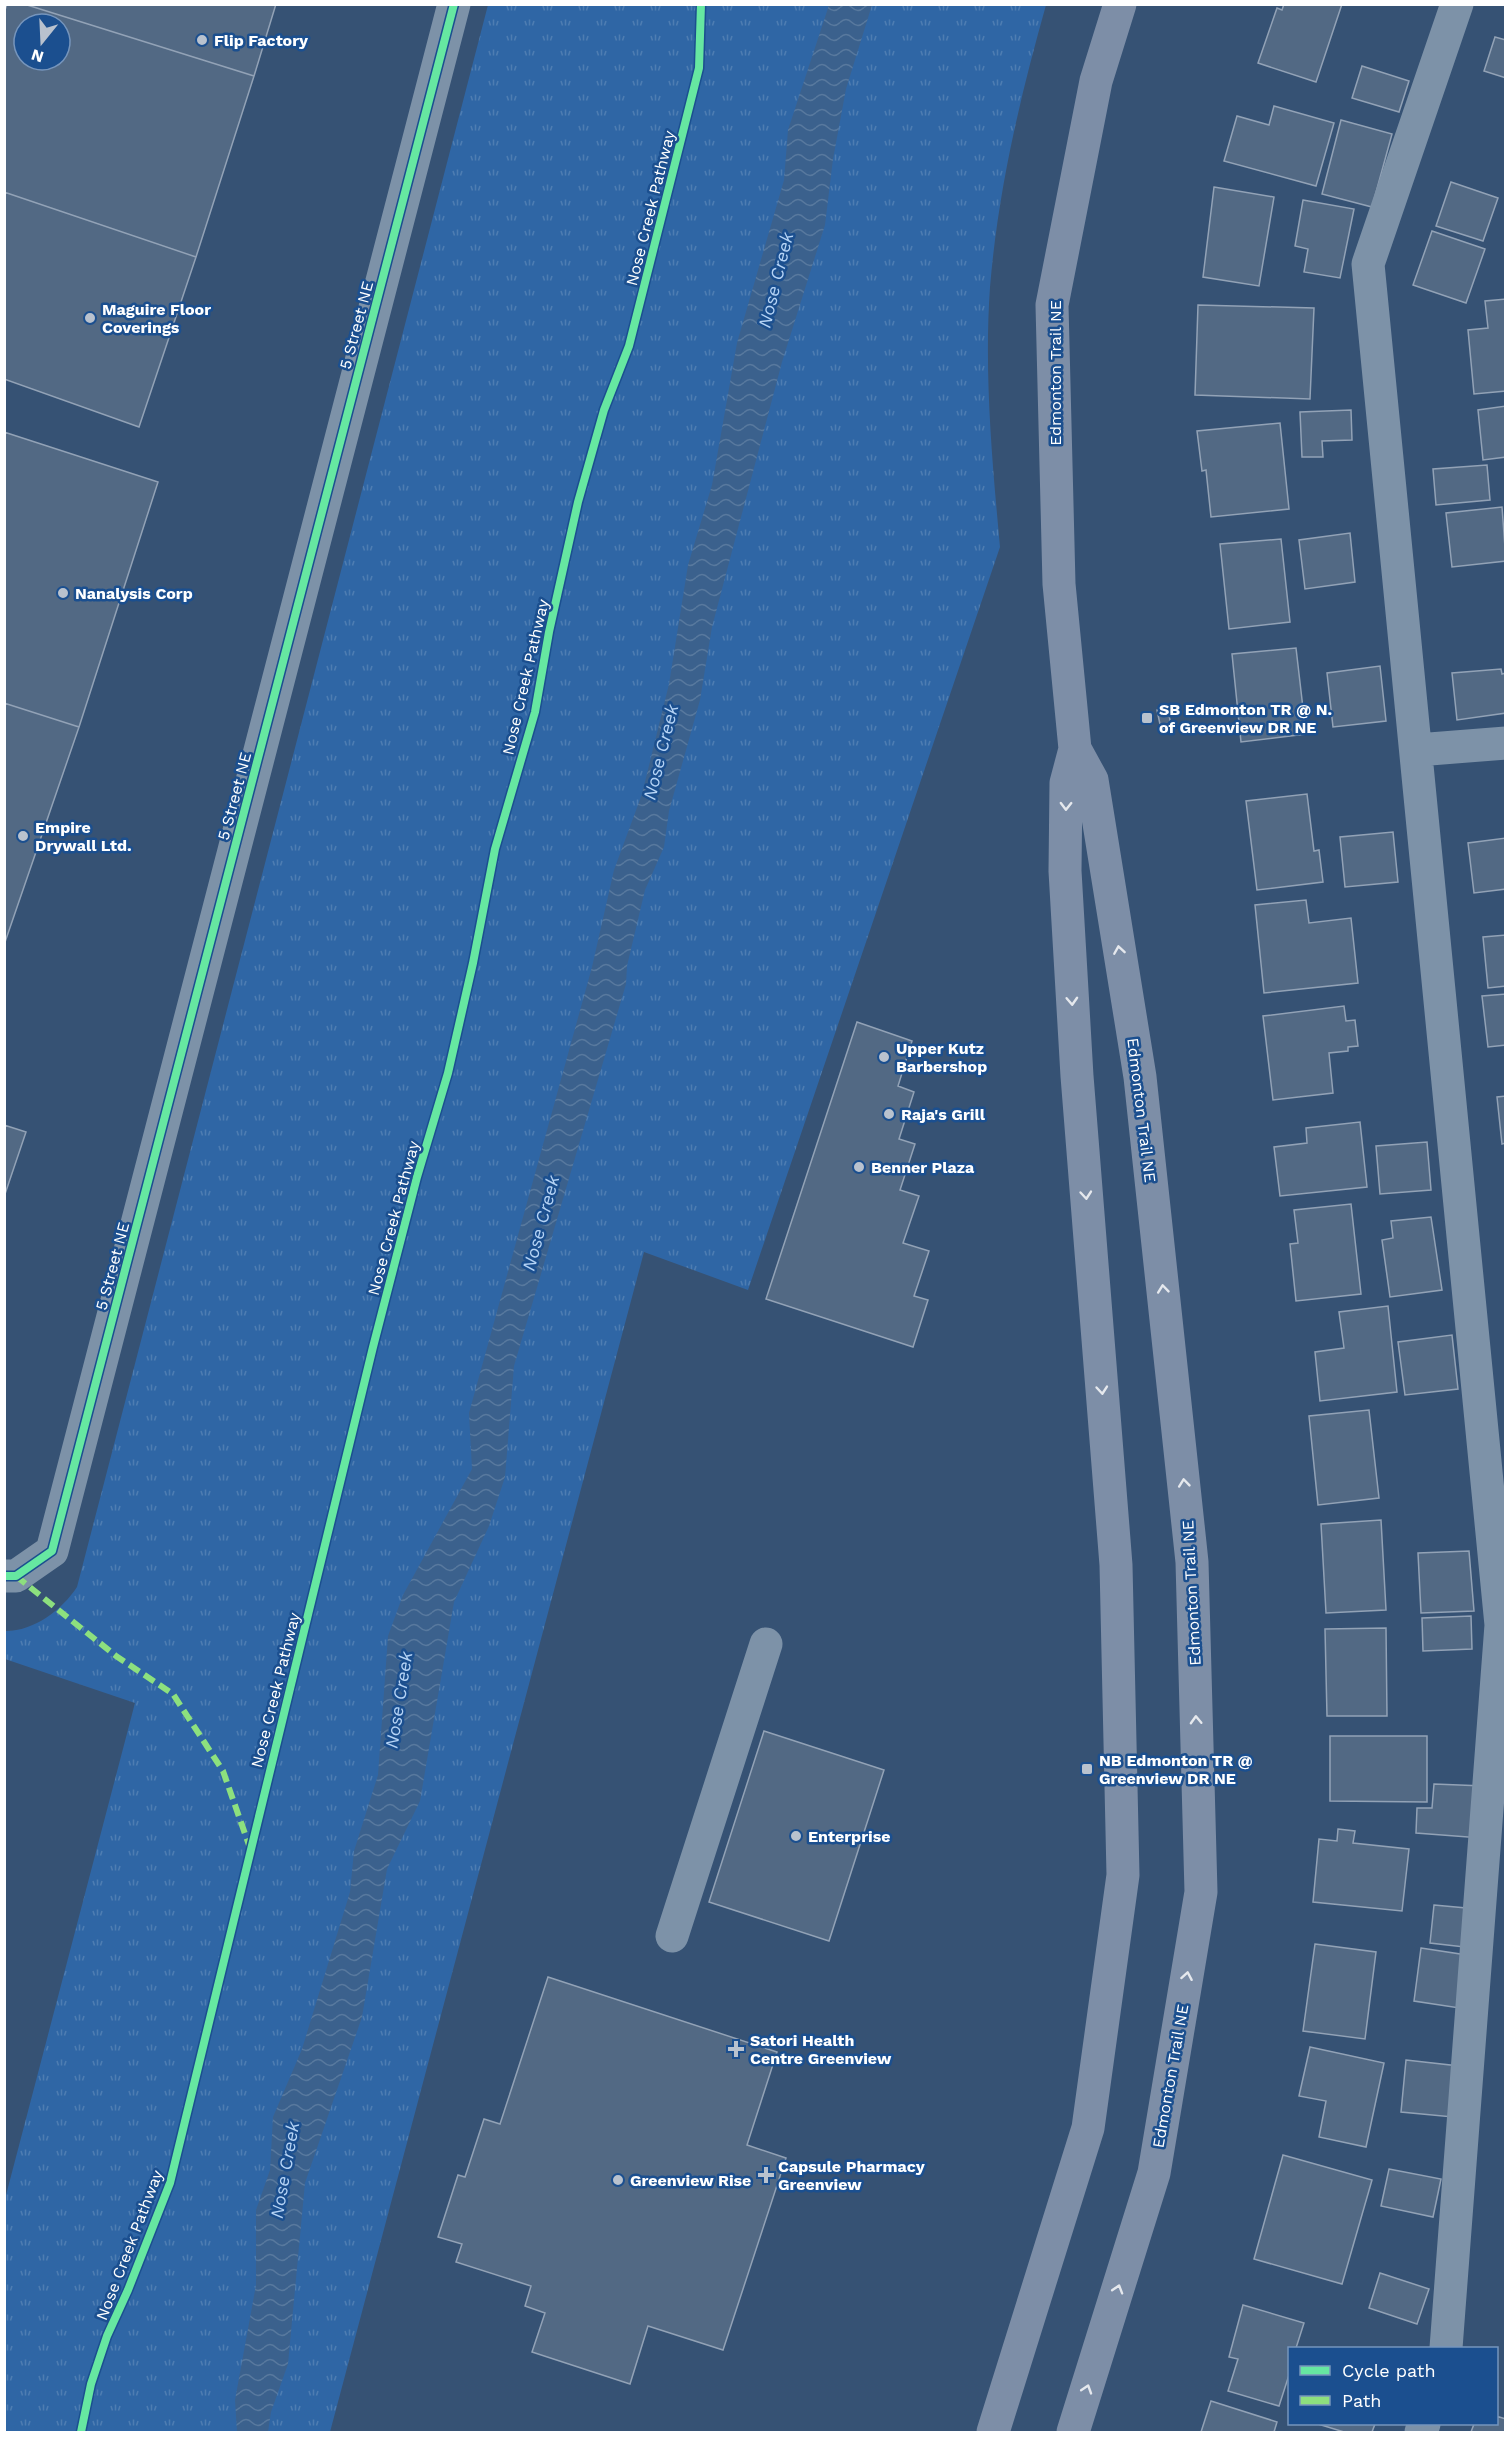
<svg xmlns="http://www.w3.org/2000/svg" width="1510" height="2437" viewBox="0 0 1510 2437" font-family="'Work Sans',sans-serif">
	<defs>
		<pattern id="park-tufts" width="24" height="20" patternUnits="userSpaceOnUse" patternTransform="scale(1.5)"><rect width="24" height="20" fill="#2f66a5"/><path d="M3 7l-1-3M5 7V3M7 7l1-3M15 17l-1-3M17 17v-4M19 17l1-3" fill="none" stroke="#4e7db2"/></pattern>
		<pattern id="water-waves" width="16" height="10" patternUnits="userSpaceOnUse" patternTransform="scale(1.5)"><rect width="16" height="10" fill="#3b618d"/><path d="M0 5q4-4 8 0t8 0" fill="none" stroke="#58799e"/></pattern>
	</defs>
	<rect width="100%" height="100%" fill="#365274"/>
	<path fill="url(#park-tufts)" d="M488,5h558c-26,92 -48,186 -56,282 -6,86 2,173 10,260l-252,743 -104,-38 -314,1180h-325v-233l130,-496 -130,-44 -1,-28c29,1 58,-21 73,-44z"/>
	<path fill="url(#water-waves)" d="M829,5h43l-26,84 -13,70 -8,66 -43,137 -70,265 -12,73 -31,111 -5,36 -19,43 -18,76 -1,18 -112,382 -9,111 -16,49 -35,76 -34,199 -33,68 -25,148 -57,166 -17,181 -17,48 -3,20h-31l-2,-32 21,-115v-75l14,-40 3,-53 29,-68 48,-157 4,-41 24,-76 10,-139 15,-41 69,-126 -3,-56 123,-446 22,-97 28,-76 27,-110 19,-119 24,-80 25,-142 47,-163 4,-50z"/>
	<path fill="#526984" stroke="#92a2b6" stroke-width="1.5" fill-rule="evenodd" d="M7,4h17l230,72 -58,181 -192,-65v-179zM24,24h36v36h-36z
		M24,4h252l-22,72z
		M1284,4h58l-26,78 -58,-19 19,-55 5,2z
		M1495,37l11,3v38l-22,-7z
		M1362,66l47,15 -10,31 -47,-14z
		M1274,106l60,17 -18,63 -92,-25 13,-45 32,9z
		M1341,120l51,14 -20,73 -50,-13z
		M1451,182l47,16 -15,43 -47,-15z
		M1214,187l60,10 -15,89 -56,-9z
		M4,192l192,65 -57,170 -135,-48z
		M1303,200l51,9 -14,69 -36,-6 4,-23 -13,-3z
		M1432,231l53,18 -19,54 -53,-18z
		M1506,299v92l-32,3 -6,-64 20,-2 -3,-27z
		M1198,305l116,3 -4,91 -115,-4z
		M1506,406v51l-23,3 -5,-50z
		M1351,410l1,30 -30,1 1,16h-21l-2,-45z
		M1280,423l9,86 -78,8 -5,-47 -4,1 -5,-40z
		M4,432l154,50 -79,245 -75,-24z
		M1487,465l3,35 -54,5 -3,-36z
		M1502,507l4,54 -54,6 -6,-54z
		M1350,533l5,49 -50,7 -6,-49z
		M1281,539l9,83 -61,7 -9,-85z
		M1296,648l10,86 -65,8 -9,-88z
		M1380,666l6,55 -53,6 -6,-54z
		M1501,669l1,5 4,-1v40l-49,7 -5,-47z
		M4,703l75,24 -75,218z
		M1168,708l3,19 -10,2 -4,-19z
		M1307,794l7,57 5,-1 4,32 -66,8 -11,-89z
		M1393,832l5,50 -53,5 -5,-50z
		M1506,838v51l-32,4 -6,-50z
		M1306,900l3,23 42,-5 7,65 -94,10 -9,-88z
		M1506,935v51l-18,2 -5,-51z
		M1506,994v51l-18,2 -6,-51z
		M1344,1006l2,15 9,-1 3,26 -10,1v4l-19,2 4,40 -60,7 -10,-84z
		M857,1022l55,19 -14,45 16,6 -15,47 16,5 -15,46 19,6 -16,47 26,8 -15,45 14,4 -15,47 -147,-48z
		M1506,1096v47l-4,1 -5,-47z
		M1360,1122l7,65 -87,9 -6,-49 33,-4 -1,-15z
		M4,1125l22,7 -22,65z
		M1427,1142l4,48 -51,4 -4,-48z
		M1351,1204l10,90 -65,7 -6,-57 8,-1 -4,-33z
		M1431,1217l11,73 -52,7 -8,-57 11,-2 -2,-17z
		M1388,1306l9,86 -77,9 -5,-49 29,-4 -5,-36z
		M1452,1335l6,54 -53,6 -7,-53z
		M1369,1410l10,88 -61,7 -9,-89z
		M1381,1520l5,90 -60,3 -5,-89z
		M1469,1551l5,60 -53,2 -3,-60z
		M1471,1616l1,33 -49,2 -1,-33z
		M1386,1628l1,88h-60l-2,-87z
		M764,1731l120,39 -55,171 -120,-39z
		M1330,1736h97v66l-97,-1z
		M1434,1784l50,2 -3,52 -65,-5 1,-25h15z
		M1338,1829l17,2 -2,12 56,6 -7,62 -89,-9 6,-63 18,2z
		M1434,1905l43,4 -4,39 -43,-5z
		M1315,1944l61,8 -11,87 -62,-8z
		M1421,1948l52,8 -7,53 -52,-8z
		M548,1977l229,75 -30,93 39,13 -63,192 -75,-24 -18,58 -98,-32 13,-39 -20,-7 6,-20 -75,-24 6,-18 -24,-7 20,-62 7,2 19,-58 16,5z
		M1310,2047l74,16 -18,84 -47,-10 7,-36 -27,-5z
		M1406,2060l53,6 -6,51 -52,-5z
		M1283,2155l89,25 -30,104 -88,-25z
		M1389,2169l52,10 -8,38 -52,-11z
		M1380,2273l49,16 -12,35 -48,-16z
		M1243,2305l61,18 -8,25h-6v24l-11,34 -51,-15 10,-32 -9,-2z
		M1211,2401l66,21 -3,10h-73z
		M1496,2416l10,3v13h-35l3,-8h22z
		M1318,2424h57l-3,8h-28z"/>
	<g fill="none" stroke-linecap="round" stroke-linejoin="round">
		<path stroke="#7d92a8" stroke-width="33" d="M1417,750l89,-7
			M4,1576h12l36,-25 402,-1547
			M672,1936l94,-292
			M1446,2348l55,-723 -133,-1361 89,-260
			M1421,2432l3,-8"/>
		<path stroke="#7d8ea7" stroke-width="33" d="M993,2432l95,-304 35,-253 -7,-310 -39,-489 -12,-205 1,-88 9,-34 -16,-165 -7,-279 44,-224 24,-77
			M1073,2432l81,-259 47,-281 -9,-330 -52,-485 -48,-297 -17,-31"/>
		<path stroke="#8de07e" stroke-width="6" stroke-dasharray="12 6" stroke-linecap="butt" d="M16,1576l100,80 57,38 50,77 27,77"/>
		<defs>
			<path id="cycleway" d="M4,1576h12l36,-25 402,-1547
				M81,2432l10,-48 16,-48 21,-46 42,-107 203,-836 44,-170 31,-104 25,-110 22,-114 40,-137 14,-80 29,-130 26,-92 25,-64 70,-278 2,-64"/>
		</defs>
		<use href="#cycleway" stroke="#1b4f8f" stroke-width="11"/>
		<use href="#cycleway" stroke="#66e7a1" stroke-width="8"/>
	</g>
	<defs><path id="oneway-chevron" d="M-2-3.5L2.5 0L-2 3.5" fill="none" stroke-width="1.6" stroke-linecap="round" stroke-linejoin="round" transform="scale(1.5)"/></defs>
	<g stroke="#e5e8ed">
		<use href="#oneway-chevron" transform="translate(1066 806) rotate(91)"/>
		<use href="#oneway-chevron" transform="translate(1119 950) rotate(-99)"/>
		<use href="#oneway-chevron" transform="translate(1072 1001) rotate(87)"/>
		<use href="#oneway-chevron" transform="translate(1086 1195) rotate(85)"/>
		<use href="#oneway-chevron" transform="translate(1163 1289) rotate(-96)"/>
		<use href="#oneway-chevron" transform="translate(1102 1390) rotate(85)"/>
		<use href="#oneway-chevron" transform="translate(1184 1483) rotate(-96)"/>
		<use href="#oneway-chevron" transform="translate(1196 1720) rotate(-92)"/>
		<use href="#oneway-chevron" transform="translate(1187 1976) rotate(-80)"/>
		<use href="#oneway-chevron" transform="translate(1118 2289) rotate(-73)"/>
		<use href="#oneway-chevron" transform="translate(1087 2389) rotate(-72)"/>
	</g>
	<g fill="#b9c2ce" stroke="#1b4f8f" stroke-width="2">
		<circle cx="202" cy="40" r="6"/>
		<circle cx="90" cy="318" r="6"/>
		<circle cx="63" cy="593" r="6"/>
		<rect x="1141" y="712" width="12" height="12" rx="3"/>
		<circle cx="23" cy="836" r="6"/>
		<circle cx="884" cy="1057" r="6"/>
		<circle cx="889" cy="1114" r="6"/>
		<circle cx="859" cy="1167" r="6"/>
		<rect x="1081" y="1763" width="12" height="12" rx="3"/>
		<circle cx="796" cy="1836" r="6"/>
		<path d="M733 2040h6v6h6v6h-6v6h-6v-6h-6v-6h6z"/>
		<path d="M763 2166h6v6h6v6h-6v6h-6v-6h-6v-6h6z"/>
		<circle cx="618" cy="2180" r="6"/>
	</g>
	<g text-anchor="middle" stroke-width="5" stroke-linejoin="round" paint-order="stroke">
		<g font-size="16" font-weight="bold" fill="#fff" stroke="#1b4f8f" text-anchor="start">
			<text x="214" y="46">Flip Factory</text>
			<text x="102" y="315">Maguire Floor<tspan x="102" dy="18">Coverings</tspan></text>
			<text x="75" y="599">Nanalysis Corp</text>
			<text x="1159" y="715">SB Edmonton TR @ N.<tspan x="1159" dy="18">of Greenview DR NE</tspan></text>
			<text x="35" y="833">Empire<tspan x="35" dy="18">Drywall Ltd.</tspan></text>
			<text x="896" y="1054">Upper Kutz<tspan x="896" dy="18">Barbershop</tspan></text>
			<text x="901" y="1120">Raja's Grill</text>
			<text x="871" y="1173">Benner Plaza</text>
			<text x="1099" y="1766">NB Edmonton TR @<tspan x="1099" dy="18">Greenview DR NE</tspan></text>
			<text x="808" y="1842">Enterprise</text>
			<text x="750" y="2046">Satori Health<tspan x="750" dy="18">Centre Greenview</tspan></text>
			<text x="778" y="2172">Capsule Pharmacy<tspan x="778" dy="18">Greenview</tspan></text>
			<text x="630" y="2186">Greenview Rise</text>
		</g>
		<g font-size="16" fill="#fff" stroke="#1b4f8f">
			<text transform="translate(650 208) rotate(-76)" y="6">Nose Creek Pathway</text>
			<text transform="translate(356 325) rotate(-75)" y="6">5 Street NE</text>
			<text transform="translate(1055 373) rotate(-90)" y="6">Edmonton Trail NE</text>
			<text transform="translate(525 677) rotate(-77)" y="6">Nose Creek Pathway</text>
			<text transform="translate(234 796) rotate(-75)" y="6">5 Street NE</text>
			<text transform="translate(1142 1110) rotate(83)" y="6">Edmonton Trail NE</text>
			<text transform="translate(393 1218) rotate(-75)" y="6">Nose Creek Pathway</text>
			<text transform="translate(112 1266) rotate(-75)" y="6">5 Street NE</text>
			<text transform="translate(1191 1593) rotate(-93)" y="6">Edmonton Trail NE</text>
			<text transform="translate(275 1690) rotate(-76)" y="6">Nose Creek Pathway</text>
			<text transform="translate(1170 2076) rotate(-80)" y="6">Edmonton Trail NE</text>
			<text transform="translate(129 2245) rotate(-69)" y="6">Nose Creek Pathway</text>
		</g>
		<g font-size="18" font-style="italic" fill="#b5d3f5" stroke="#1b4f8f">
			<text transform="translate(776 280) rotate(-76)" y="6">Nose Creek</text>
			<text transform="translate(661 752) rotate(-76)" y="6">Nose Creek</text>
			<text transform="translate(541 1223) rotate(-75)" y="6">Nose Creek</text>
			<text transform="translate(399 1700) rotate(-81)" y="6">Nose Creek</text>
			<text transform="translate(285 2170) rotate(-80)" y="6">Nose Creek</text>
		</g>
	</g>
	<rect width="1510" height="2437" fill="none" stroke="#ffffff" stroke-width="12"/>
	<rect x="1288" y="2347" width="210" height="78" fill="#1b4f8f" stroke="#7695bc" stroke-width="1.5"/>
	<rect x="1300" y="2366" width="30" height="9" fill="#66e7a1" stroke="#7695bc" stroke-width="1.5"/>
	<text x="1342" y="2377" font-size="18" fill="#ffffff">Cycle path</text>
	<rect x="1300" y="2396" width="30" height="9" fill="#8de07e" stroke="#7695bc" stroke-width="1.5"/>
	<text x="1342" y="2407" font-size="18" fill="#ffffff">Path</text>
	<g transform="translate(42 42) rotate(198)"><circle r="28" fill="#1b4f8f" stroke="#7695bc" stroke-width="1.5"/>
	<path d="M0-4.5L10 22L0 15L-10 22Z" fill="#b9c2ce"/>
	<text y="-9" font-size="16" font-weight="bold" text-anchor="middle" fill="#ffffff">N</text>
	</g>
</svg>
